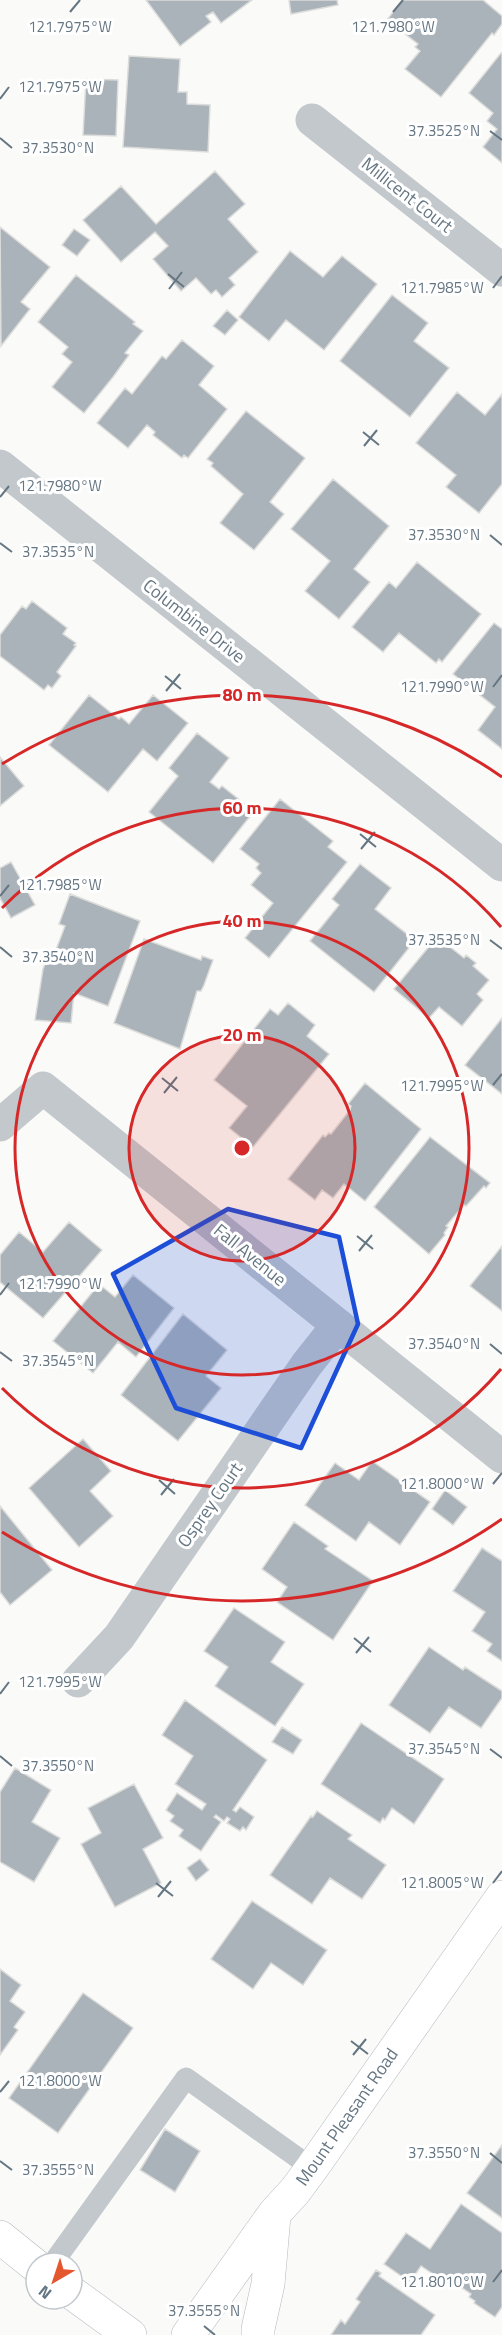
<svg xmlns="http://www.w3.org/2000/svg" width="502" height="2335" viewBox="0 0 502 2335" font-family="'Titillium Web',sans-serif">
	<rect width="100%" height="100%" fill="#fafaf8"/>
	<path fill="#aab3b9" stroke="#dcdcda" stroke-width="1.5" d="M146,0h106l-31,23 -8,-11 -7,4 5,6 -31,24z
		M289,0h48l1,5 -47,9z
		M402,0h81l19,16v8l-8,11 -2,-2 -51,64 -36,-28 15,-18 -5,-4 3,-3 -31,-24z
		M501,53l1,1v109l-19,-16 14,-18 -10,-8 6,-8 -24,-20z
		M129,56l51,3 -2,33h9v12l23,1 -2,47 -85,-5z
		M86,79l32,1 -2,56 -33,-1z
		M215,171l30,33 -17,15 30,33 -29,26 6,7 -13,12 -6,-7 -5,4 -15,-16 -15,13 -28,-32 15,-13 -13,-14 -34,30 -38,-42 38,-34 35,38z
		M0,227l50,40 -29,35 9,7 -29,37z
		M74,229l16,11 -13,16 -15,-11z
		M290,251l33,26 19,-21 35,28 -53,66 -38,-30 -17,21 -30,-24z
		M76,275l59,47 -2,2 10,7 -18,22 4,2 -16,22 -29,36 -32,-26 20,-25 -10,-8 6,-7 -30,-25z
		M392,295l36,28 -14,18 35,27 -39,49 -70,-56z
		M227,310l11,10 -13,15 -12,-9z
		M182,340l32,26 -15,19 28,24 -39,49 -4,-3 -2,3 -29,-23 2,-3 -8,-7 -19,23 -31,-25 28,-35 7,6 30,-38 4,3z
		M457,392l28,23 17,-21v90l-23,29 -33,-26 10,-12 -40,-32z
		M246,411l59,47 -35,44 14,12 -30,36 -34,-27 23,-29 -32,-28 2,-3 -6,-4z
		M333,479l56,47 -35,43 16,13 -31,37 -34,-28 25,-30 -39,-32z
		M417,562l64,52 -39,48 -3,-3 -3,4 -37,-30 -16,19 -31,-25 37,-45 7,6z
		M32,601l35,27 -4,6 13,9 -2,2 2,1 -19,26 4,4 -9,12 -4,-3 -4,5 -44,-34v-21l22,-29 4,3z
		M494,623l8,6v120l-24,-19 17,-23 -42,-33z
		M89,695l30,24 2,-2 8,7 24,-29 35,28 -31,38 -14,-12 -35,43 -59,-47z
		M197,733l32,25 -19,24 9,7 3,-3 29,23 -3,3 3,3 -38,48 -64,-51 29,-36 -9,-8z
		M0,757l24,29 -24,20z
		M280,799l53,42 -5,6 19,15 -78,96 -24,-20 28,-35 -22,-18 10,-12 -5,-5 3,-4 -19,-15z
		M11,862l24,43 -24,13 -11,-20v-30z
		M360,864l31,24 -16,21 37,29 -3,4 3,2 -38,48 -64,-51 29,-36 -7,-6z
		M70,894l70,27 -32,85 -34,-13 -3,30 -36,-3 8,-51 6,-16 5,2 11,-29 -6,-2z
		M436,938l3,2 1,-1 24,19 2,-3 10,8 -3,3 16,14 -12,14 6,6 -21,26 -23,-19 -10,11 -35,-29z
		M144,939l57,21 1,-4 11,4 -9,25 -3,6h-4l-17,58 -66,-26z
		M288,1003l27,22 -8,11 22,18 -76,93 -24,-19 18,-22 -33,-26 56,-71 8,6z
		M502,1018v76l-37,-29z
		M365,1083l56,46 -56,72 -21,-17 -11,14 -11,-8 -7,10 -27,-21 35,-44 2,2 4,-4 2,1 19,-24 1,-4 -3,-2z
		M430,1137l60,46 -4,5 -2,-2 -18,20 -2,-1 -18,21 2,1 -4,6 1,2 -16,19 -55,-47z
		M69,1222l33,28 -59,68 -43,-36v-27l19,-23 24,20z
		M502,1246v65l-32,-25z
		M133,1275l41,33 -38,49 -18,-15 -25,31 -40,-32 46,-57 16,13z
		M183,1314l44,36 -21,26 15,12 -43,53 -57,-46z
		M83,1439l28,32 -21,20 23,25 -34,31 -50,-59z
		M372,1461l58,41 -30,43 -31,-23 -13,19 -51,-36 30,-42 24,17z
		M445,1490l22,17 -14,18 -21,-16z
		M0,1506l52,64 -42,35 -10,-13z
		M294,1522l34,24 -3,3 48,32 -40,59 -56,-38 10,-15 -25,-18z
		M482,1548l20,13v100l-15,-10 5,-7 -20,-13 13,-19 -32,-21z
		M234,1608l51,34 -14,20 33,22 -29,42 -60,-40 13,-19 -24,-16z
		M429,1647l34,23 2,-3 37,24v7l-21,30 -32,-21 -19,26 -41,-28z
		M185,1700l82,60 -34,50 3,2 4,-5 14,10 -8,13 -3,-3 -3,4 -13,-8 3,-4 -3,-2 -3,4 -8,-6 -2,2 7,5 -20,29 -22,-15 4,-6 -13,-9 4,-5 -8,-6 11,-17 25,17 4,-6 -31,-20 18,-28 -31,-21z
		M361,1723l83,56 -30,45 -22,-16 -7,12 -2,-2 -3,5 -59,-39z
		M282,1727l20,13 -9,14 -21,-12z
		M15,1768l36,22 -19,32 28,16 -26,44 -34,-20v-70z
		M134,1784l29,54 -20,11 18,34 -46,24 -34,-63 20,-11 -13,-25z
		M317,1811l35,24 -4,4 38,26 -24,34 -32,-21 -18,26 -42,-29 41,-59 2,1z
		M200,1859l9,11 -13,11 -9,-13z
		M252,1901l75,49 -24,35 -32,-22 -18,26 -42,-30z
		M0,1969l21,16 -11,16 15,11 -11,15 4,3 -18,25z
		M83,1993l50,35 -75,105 -49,-35z
		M165,2129l35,22 -25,41 -35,-22z
		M502,2145v73l-35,-25z
		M461,2204l41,29v74l-7,10 -21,-14 1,-2 -6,-4 2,-3 -25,-17 -1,3 -5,-3 -1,1 -18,-12 -11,16 -26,-18 22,-31 24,16z
		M376,2270l5,3 -2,3 56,39 -14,20h-90l10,-15 4,4 15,-22 -4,-3z"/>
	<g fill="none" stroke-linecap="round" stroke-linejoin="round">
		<defs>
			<path id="secondary" d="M0,2237l36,29
				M72,2293l58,42
				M188,2335l86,-121 21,-23 17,-23 190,-271
				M258,2335v-6l10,-45 6,-68"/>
		</defs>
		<use href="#secondary" stroke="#b3babf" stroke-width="34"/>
		<path stroke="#c3c8cc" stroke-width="21" d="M53,2263l133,-185 126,90"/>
		<path stroke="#c3c8cc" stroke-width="33" d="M312,120l190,150
			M0,466l502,399
			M0,1125l43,-37 459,369
			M78,1681l41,-44 188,-273 31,-39"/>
		<use href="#secondary" stroke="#fff" stroke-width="33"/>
	</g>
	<path fill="#1d4ed8" fill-opacity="0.2" stroke="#1d4ed8" stroke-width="4.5" stroke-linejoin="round" d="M228,1209l111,28 19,87 -57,124 -125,-40 -63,-134z"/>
	<path fill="none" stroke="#657683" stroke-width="2" d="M70,12l10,-12M393,12l10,-12M0,99l9,-12M490,131l12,9M0,138l12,10M168,274l16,13M493,288l9,-12M169,289l13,-17M363,432l16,13M364,446l13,-16M0,497l9,-11M490,535l12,10M0,543l12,9M165,676l16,13M493,687l9,-12M166,691l14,-17M360,834l16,13M361,849l14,-17M0,896l9,-11M490,940l12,9M0,947l12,10M162,1078l16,13M493,1085l9,-11M164,1093l13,-16M357,1236l16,13M359,1251l13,-16M0,1295l9,-12M490,1344l12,10M0,1352l12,9M159,1480l16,14M493,1484l9,-11M161,1495l13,-16M354,1638l17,14M356,1653l13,-16M0,1694l9,-12M490,1749l12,9M0,1756l12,10M156,1883l17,13M493,1883l9,-12M158,1897l13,-16M351,2041l17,13M353,2055l13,-16M0,2092l9,-11M490,2153l12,10M0,2161l12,9M493,2282l9,-12M204,2326l11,9"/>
	<circle cx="242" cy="1148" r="113" fill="#d62828" fill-opacity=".12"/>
	<g fill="none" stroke="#d62828" stroke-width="3">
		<circle cx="242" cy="1148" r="113"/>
		<circle cx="242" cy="1148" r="227"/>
		<path d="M501 1369A340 340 0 0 1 2 1388M2 908A340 340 0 0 1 501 927"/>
		<path d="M502 1519A453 453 0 0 1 2 1532M2 764A453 453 0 0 1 502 777"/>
	</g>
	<g text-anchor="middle" stroke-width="6" stroke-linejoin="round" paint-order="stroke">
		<g font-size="18" fill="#657683" stroke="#fff">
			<text transform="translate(407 195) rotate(38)" y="6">Millicent Court</text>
			<text transform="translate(194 621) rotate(38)" y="6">Columbine Drive</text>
			<text transform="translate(250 1255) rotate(39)" y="6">Fall Avenue</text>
			<text transform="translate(210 1505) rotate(-55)" y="6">Osprey Court</text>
			<text transform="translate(347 2117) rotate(-55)" y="6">Mount Pleasant Road</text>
		</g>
	</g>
	<g font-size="15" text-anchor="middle" fill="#657683" stroke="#fff" stroke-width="6" stroke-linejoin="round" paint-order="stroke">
		<text x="70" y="32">121.7975°W</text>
		<text x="393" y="32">121.7980°W</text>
		<text x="60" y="92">121.7975°W</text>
		<text x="444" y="136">37.3525°N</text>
		<text x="58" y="153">37.3530°N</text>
		<text x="442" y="293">121.7985°W</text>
		<text x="60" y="491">121.7980°W</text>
		<text x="444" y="540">37.3530°N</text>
		<text x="58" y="557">37.3535°N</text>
		<text x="442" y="692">121.7990°W</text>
		<text x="60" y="890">121.7985°W</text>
		<text x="444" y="945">37.3535°N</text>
		<text x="58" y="962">37.3540°N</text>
		<text x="442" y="1091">121.7995°W</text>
		<text x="60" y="1289">121.7990°W</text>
		<text x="444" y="1349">37.3540°N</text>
		<text x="58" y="1366">37.3545°N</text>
		<text x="442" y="1489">121.8000°W</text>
		<text x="60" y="1687">121.7995°W</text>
		<text x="444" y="1754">37.3545°N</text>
		<text x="58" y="1771">37.3550°N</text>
		<text x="442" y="1888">121.8005°W</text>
		<text x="60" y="2086">121.8000°W</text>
		<text x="444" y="2158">37.3550°N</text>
		<text x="58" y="2175">37.3555°N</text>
		<text x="442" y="2287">121.8010°W</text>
		<text x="204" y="2316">37.3555°N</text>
	</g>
	<circle cx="242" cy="1148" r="9" fill="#d62828" stroke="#fff" stroke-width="3"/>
	<g font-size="18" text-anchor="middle" font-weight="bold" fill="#d62828" stroke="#fff" stroke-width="6" stroke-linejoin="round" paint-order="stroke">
		<text x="242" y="701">80 m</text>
		<text x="242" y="814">60 m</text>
		<text x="242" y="927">40 m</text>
		<text x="242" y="1041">20 m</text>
	</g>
	<g transform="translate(54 2281) rotate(219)"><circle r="28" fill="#ffffff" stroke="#c1c8cd" stroke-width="1.5"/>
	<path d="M0-4.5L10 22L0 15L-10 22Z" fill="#e4572e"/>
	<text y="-9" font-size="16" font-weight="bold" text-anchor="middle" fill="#657683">N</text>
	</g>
</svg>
